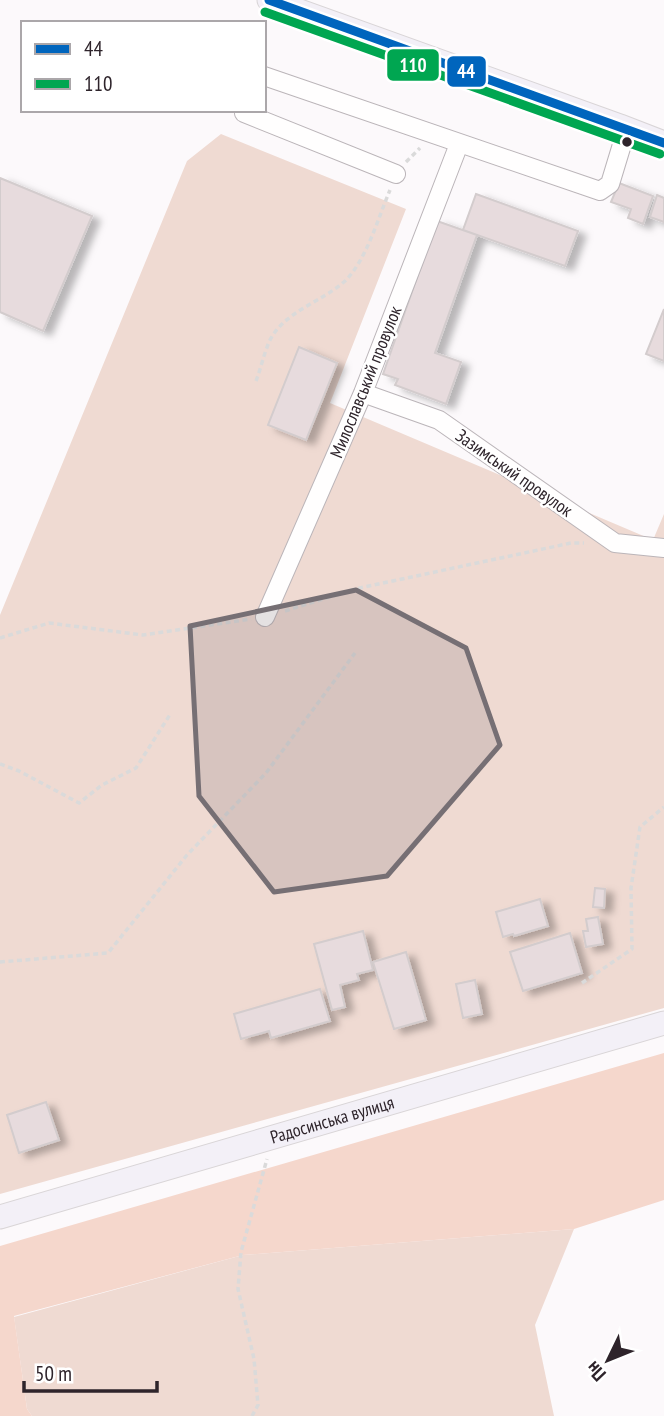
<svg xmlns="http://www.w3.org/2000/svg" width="664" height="1416" viewBox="0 0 664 1416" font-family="'PT Sans Narrow',sans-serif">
	<defs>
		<filter id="shadow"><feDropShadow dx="8" dy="4.5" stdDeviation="3.5" flood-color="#0004"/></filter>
	</defs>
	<rect width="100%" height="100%" fill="#fcf9fb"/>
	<path fill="#efdad2" d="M221,134l185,75 -76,194 323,137 11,-26v494l-664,186v-579l187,-454z
		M574,1229l-39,96 19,91h-522l-5,-7 -13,-92 229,-62z"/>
	<path fill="#f5d7cc" d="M664,1053v147l-90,29 -331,26 -229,61 13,93 5,7h-32v-170z"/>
	<path fill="#e7dbdd" stroke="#d3cccd" stroke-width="2" filter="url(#shadow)" d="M0,178l92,38 -49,115 -43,-19z
		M619,183l34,13 -10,28 -15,-6 3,-9 -20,-7z
		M476,194l102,37 -13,35 -102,-36z
		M657,195l7,3v24l-14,-5z
		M437,221l40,14 -42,118 26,9 -15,42 -51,-19 3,-6 -15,-5z
		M664,309v52l-18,-7z
		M299,347l38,16 -31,77 -38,-15z
		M595,888l10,1 -1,19 -11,-1z
		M540,899l8,27 -34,10 -1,-2 -10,3 -7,-25z
		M598,917l5,27 -17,3 -3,-16h5l-2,-12z
		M363,931l10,39 -16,4 2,6 -19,5 5,22 -13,3 -18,-66z
		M570,933l12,40 -59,18 -13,-39z
		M406,952l20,68 -32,9 -21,-67z
		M475,980l7,34 -19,4 -7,-34z
		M320,989l10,32 -59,17 -2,-7 -28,8 -7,-25z
		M46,1102l13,38 -40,13 -12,-38z"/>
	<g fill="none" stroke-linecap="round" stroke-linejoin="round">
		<defs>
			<path id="minor" d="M264,76l336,115 10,-7 17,-56
				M245,110l-1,3 152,61
				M363,393l76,27 176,123 49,5
				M265,617l98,-224 96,-249"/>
			<g id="major">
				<path d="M269,0l351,126 44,17"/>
				<path id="s1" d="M0,1217l664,-194"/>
			</g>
		</defs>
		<use href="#minor" stroke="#bbb5b9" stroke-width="20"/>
		<use href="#major" stroke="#d9d5d7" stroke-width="25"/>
		<path stroke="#dadada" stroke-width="3.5" stroke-dasharray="5 3.5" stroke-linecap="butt" d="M406,162l14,-14
			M256,381c5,-13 8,-28 14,-41 15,-29 52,-38 75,-59 22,-22 33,-63 45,-91
			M285,611l70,-22 216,-46h13
			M0,638l49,-15 94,12 108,-16
			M0,764l19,7 60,32 23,-18 34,-17 35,-55
			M0,962l108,-9 79,-98 79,-82 89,-120
			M582,983l50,-34 -1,-61 9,-61 24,-20
			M252,1416l6,-11 -4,-46 -16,-70 3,-37 26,-93"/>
		<use href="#minor" stroke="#fffefe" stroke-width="18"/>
		<use href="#major" stroke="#f3f0f7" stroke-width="23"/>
		<defs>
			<path id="bus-1" d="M269,0l395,143"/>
			<path id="bus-2" d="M265,12l395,142"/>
		</defs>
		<use href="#bus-1" stroke="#fff" stroke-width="14"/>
		<use href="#bus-2" stroke="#fff" stroke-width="14"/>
		<use href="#bus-1" stroke="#0065bd" stroke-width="9"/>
		<use href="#bus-2" stroke="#00a651" stroke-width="9"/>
	</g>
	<path fill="#766f74" fill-opacity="0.2" stroke="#766f74" stroke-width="5" stroke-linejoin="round" d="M356,590l110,58 34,97 -113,131 -113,16 -75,-96 -9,-170z"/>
	<circle fill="#2e242b" stroke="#fff" stroke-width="2.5" cx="627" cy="142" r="6"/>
	<g text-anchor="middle" stroke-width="5" stroke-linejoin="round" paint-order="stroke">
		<g font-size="18" fill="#2e242b" stroke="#fff">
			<text transform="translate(366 382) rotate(-68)" y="6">Милославський провулок</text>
			<text transform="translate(514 473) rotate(35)" y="6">Зазимський провулок</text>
			<text dy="6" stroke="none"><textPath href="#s1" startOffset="346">Радосинська вулиця</textPath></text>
		</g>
	</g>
	<g stroke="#fff" stroke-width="2.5">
		<rect x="386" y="48" width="54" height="34" rx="7" fill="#00a651"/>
		<rect x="446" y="55" width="41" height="33" rx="7" fill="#0065bd"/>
	</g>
	<g font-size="19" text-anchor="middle" font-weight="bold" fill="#fff">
		<text x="413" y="72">110</text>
		<text x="466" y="78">44</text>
	</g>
	<rect x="21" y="21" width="245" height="91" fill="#ffffff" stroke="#aba7aa" stroke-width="2"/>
	<rect x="35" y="44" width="35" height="10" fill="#0065bd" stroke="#aba7aa" stroke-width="2"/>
	<text x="84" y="56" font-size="21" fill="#2e242b">44</text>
	<rect x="35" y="79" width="35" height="10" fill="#00a651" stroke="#aba7aa" stroke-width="2"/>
	<text x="84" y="91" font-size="21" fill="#2e242b">110</text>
	<g transform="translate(608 1360) rotate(227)" stroke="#ffffff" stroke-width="5" paint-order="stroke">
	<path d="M0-5L12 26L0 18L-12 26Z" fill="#2e242b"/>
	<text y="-10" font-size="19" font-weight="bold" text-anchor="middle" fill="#2e242b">Пн</text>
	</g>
	<path d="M24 1381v10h133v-10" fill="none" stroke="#2e242b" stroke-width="3.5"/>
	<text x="35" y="1381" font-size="21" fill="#2e242b" stroke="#ffffff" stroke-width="5" paint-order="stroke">50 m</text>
</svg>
